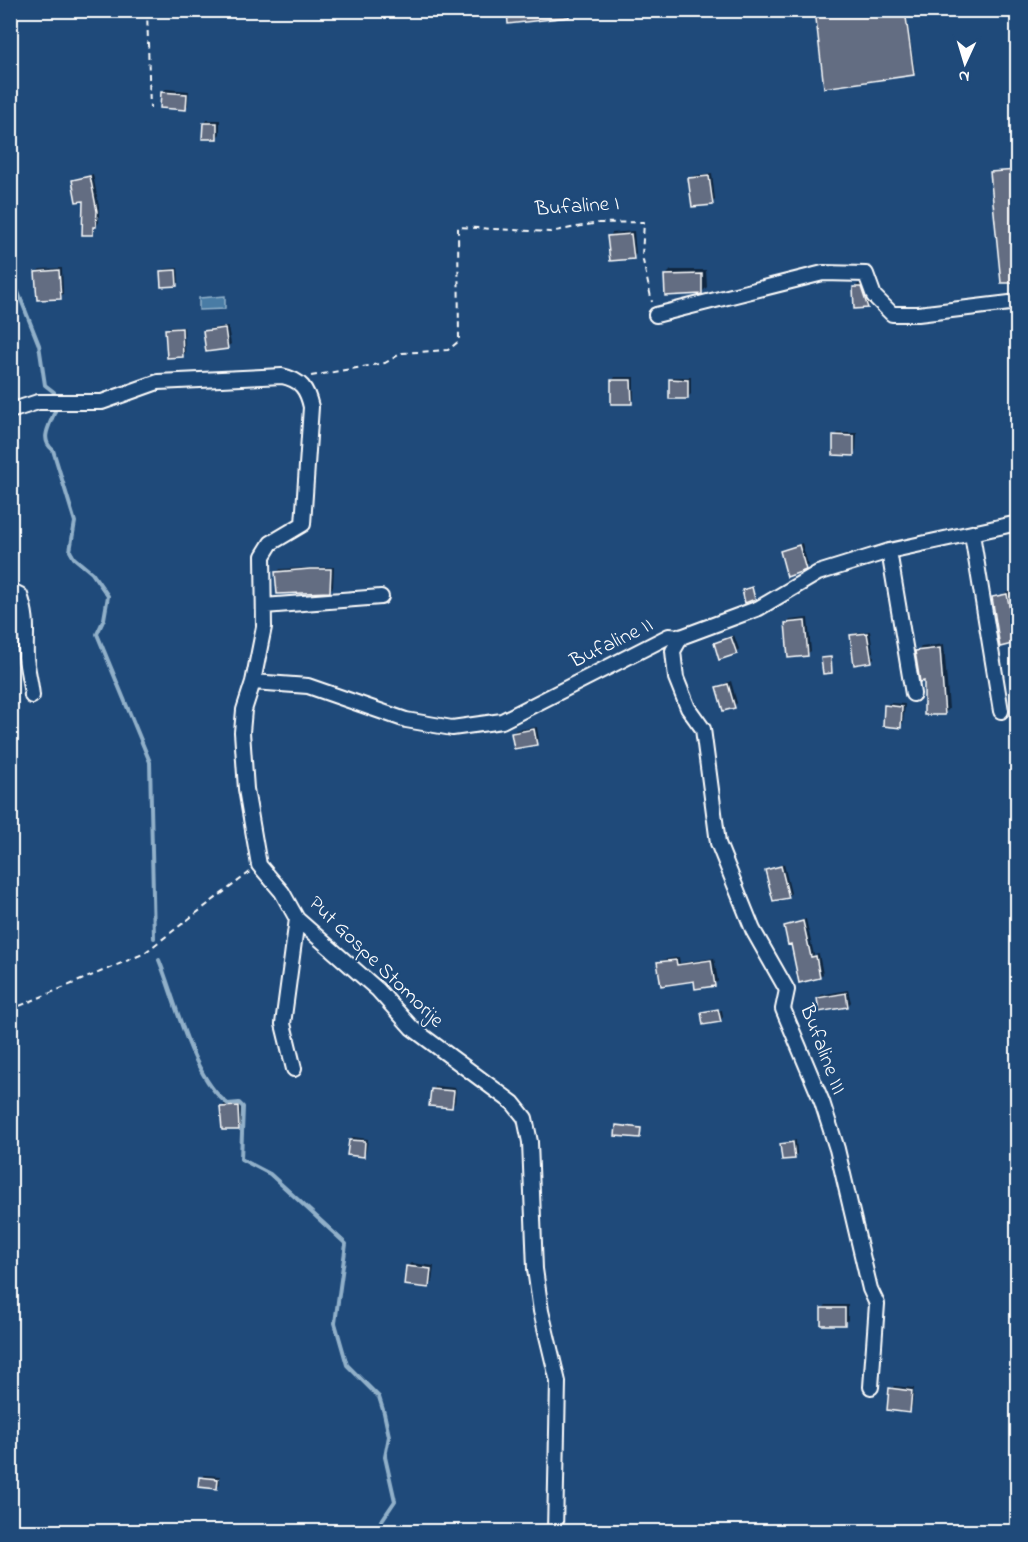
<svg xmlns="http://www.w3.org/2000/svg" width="1028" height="1542" viewBox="0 0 1028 1542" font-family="'Indie Flower',sans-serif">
	<rect width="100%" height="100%" fill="#1f4a7a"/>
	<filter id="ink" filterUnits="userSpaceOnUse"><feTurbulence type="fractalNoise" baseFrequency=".0167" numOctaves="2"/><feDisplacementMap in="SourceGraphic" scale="12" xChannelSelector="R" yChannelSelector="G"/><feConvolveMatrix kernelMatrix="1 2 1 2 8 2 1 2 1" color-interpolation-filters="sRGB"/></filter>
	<g filter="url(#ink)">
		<path fill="#487ca5" stroke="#91b0c9" stroke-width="1.5" d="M225,296v13l-26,1v-12z"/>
		<path fill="#0007" d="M817,10h89l9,62 -2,1z
			M166,89l23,2 -1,14 -3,4 -23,-17z
			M207,120h13v14l-4,4 -12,-15z
			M1018,169v113h-16l-10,-109z
			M712,173l3,27 -3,3 -22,-24 3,-3z
			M93,174l6,33v15l-7,11 -8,-34 -11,-19z
			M634,231l2,23 -3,4 -24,-21 3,-4z
			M62,268l1,26 -3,4 -24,-26 4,-3z
			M178,268l1,14 -3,3 -14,-13 3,-3z
			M671,270h35l1,17 -6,6 -35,-18z
			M858,284h6l6,20 -3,3 -13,-19z
			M228,326l3,18 -4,3 -22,-15 3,-3z
			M169,327h15l1,26 -2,3 -16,-26z
			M615,377h19v22l-3,3 -19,-21z
			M673,377h18v17l-3,3 -18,-17z
			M838,433h19l-1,18 -3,3 -18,-18z
			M802,543l6,22 -3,3 -24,-17z
			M334,567l-1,20 -3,3 -53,-18 3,-3z
			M1010,591l8,44 -3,7 -22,-44z
			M808,618l3,33 -4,3 -20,-31 3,-3z
			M870,631l4,27 -3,3 -20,-25 4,-3z
			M734,635l5,14 -3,3 -21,-9z
			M944,644l5,65 -4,4 -20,-33 -8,-28 4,-5z
			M731,681l6,22 -3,3 -17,-19z
			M889,703l16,1 -2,19 -3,3 -14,-20z
			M537,727l2,13 -3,4 -24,-11 4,-3z
			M784,864l7,29 -3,3 -21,-26z
			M806,919l8,36 5,-1 4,20 -4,3 -27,-35 -7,-16z
			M679,957l1,6 34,-5 4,23 -4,4 -19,-5 -36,-17 3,-3z
			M848,990l3,12 -3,4 -30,-8 3,-3z
			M722,1010l1,7 -3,3 -17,-7z
			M435,1086l21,2 -1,15 -4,4 -19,-17z
			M240,1103l2,22 -4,3 -16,-21 3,-3z
			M618,1125l23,2v8l-24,-9z
			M353,1137l15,2 -2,13 -3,3 -13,-15z
			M796,1140l1,14 -3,3 -12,-13z
			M411,1263l23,3 -2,17 -4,4 -21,-21z
			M826,1305h22v15l-4,4 -21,-16z
			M894,1386l20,2 -2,20 -3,3 -18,-22z
			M204,1475l16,1v8l-3,3 -16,-9z"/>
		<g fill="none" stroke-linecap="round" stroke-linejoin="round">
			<path stroke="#91b0c9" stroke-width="4" d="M10,272l29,73 6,40 9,7
				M55,411c-5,14 -16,28 -2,39l22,72 -5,29 4,7 18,15 16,23 -4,23 -7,15 53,128 4,176
				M159,960c17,41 33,118 69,144l11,-1 4,4 -2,52 29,15 76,70 -11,79 12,42 32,32 5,16 5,23 -4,21 10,44 -21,31"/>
		</g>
		<path fill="#636d82" stroke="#fff" stroke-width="1.5" d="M507,10h62v7l-61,7z
			M815,10h90l9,65 -90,13z
			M161,92l26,2 -1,16 -26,-2z
			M203,123h14v16h-15z
			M1017,170v91l-5,1 2,21h-13l-11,-111z
			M90,176l7,35 -1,16h-3v8h-11l1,-34 -7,1 -4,-22z
			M709,176l4,29 -21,2 -4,-29z
			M631,234l3,25 -24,2 -3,-25z
			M59,270l2,29 -24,1 -2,-28z
			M176,270l1,16 -16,1 -1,-16z
			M702,274v20l-37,2 -1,-21z
			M853,287h8l7,21 -14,1z
			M182,328l1,29 -16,1 -2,-29z
			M225,328l3,21 -22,3 -3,-21z
			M669,379l19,1v19h-19z
			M611,380h20l1,24h-21z
			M833,435l21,1v20l-21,-1z
			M799,545l7,25 -19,7 -7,-26z
			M310,569h21l-1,23 -53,2 -2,-22z
			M752,587l3,12 -10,4 -3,-13z
			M1007,594l9,49 -16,4 -8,-50z
			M805,621l3,35 -20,2 -3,-35z
			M867,633l5,29 -18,3 -4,-30z
			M731,637l6,17 -18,6 -5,-17z
			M940,648l5,67h-21v-34l-4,1 -5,-31z
			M831,657l1,16 -9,1 -2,-16z
			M728,684l7,24 -12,3 -7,-24z
			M884,705l18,2 -1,21 -18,-2z
			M534,729l3,16 -23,4 -3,-16z
			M781,866l8,32 -16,3 -8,-31z
			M803,921l8,36 5,-1 4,22 -21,5 -8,-39 -3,1 -4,-19z
			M676,960l1,5 34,-5 4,26 -20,3 -1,-8 -33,5 -4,-24z
			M846,993l2,14 -29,5 -2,-14z
			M718,1009l3,13 -18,3 -2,-13z
			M431,1089l23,2 -2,17 -23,-2z
			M238,1106l1,24h-17l-2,-23z
			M616,1125l25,3 -1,10 -25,-2z
			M349,1140l16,1 -1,16 -17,-2z
			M793,1142l2,17 -13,1 -2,-16z
			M406,1266l25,3 -2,19 -25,-3z
			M821,1308h24v17h-24z
			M889,1388l23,3 -2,22 -23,-3z
			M199,1477l19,2 -1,10 -19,-2z"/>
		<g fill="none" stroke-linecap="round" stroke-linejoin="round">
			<defs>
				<path id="minor" d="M656,315l167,-42 43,1 8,22 18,18h26l100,-12
					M10,411l28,-9h64l56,-20 124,-6c19,4 25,13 29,31l-8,117 -32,19 -8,13 1,71 -11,55 -9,28 -2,22 4,57 13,76 23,27 15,27 81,71 34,38 101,75 12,15 5,24 5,127 6,42 17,71 -3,150
					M972,534l29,177
					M889,551l24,143
					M10,590l10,5c9,26 5,37 6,62 1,13 5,26 6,39
					M264,606l117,-9
					M681,637l-8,14 3,27 12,30 15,21 15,114 35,87 34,60 -4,19 39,93 15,47 33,140 7,15 -6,83
					M253,682l55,4 98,34 46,8 50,-7 167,-85 12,1 78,-29 59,-35 71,-22 129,-28
					M294,1069l-11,-45 14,-105"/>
			</defs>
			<use href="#minor" stroke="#fff" stroke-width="18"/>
			<path stroke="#fff" stroke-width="2" stroke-dasharray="6 4.5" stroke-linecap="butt" d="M147,10l3,98
				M311,376l74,-13 17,-10 46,-3 11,-9 -1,-114 92,5 48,-9 46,-1 -2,34 10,46
				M10,1010l133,-56 107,-82"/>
			<use href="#minor" stroke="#1f4a7a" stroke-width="14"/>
		</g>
	</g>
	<g text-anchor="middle" stroke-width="4.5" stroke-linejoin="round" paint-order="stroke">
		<g font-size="21" fill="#fff" stroke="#1f4a7a">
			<text transform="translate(577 205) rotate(-4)" y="7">Bufaline I</text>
			<text transform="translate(611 642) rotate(-26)" y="7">Bufaline II</text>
			<text transform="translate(377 961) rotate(44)" y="7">Put Gospe Stomorije</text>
			<text transform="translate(824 1049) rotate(69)" y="7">Bufaline III</text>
		</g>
	</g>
	<rect width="1028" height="1542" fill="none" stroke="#1f4a7a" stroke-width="36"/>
	<rect x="18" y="18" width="992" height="1506" fill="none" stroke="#fff" stroke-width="2" filter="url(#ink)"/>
	<g transform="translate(965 63) rotate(184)" stroke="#1f4a7a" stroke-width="4.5" paint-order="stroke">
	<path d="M0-4.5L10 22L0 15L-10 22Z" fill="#ffffff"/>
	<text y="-9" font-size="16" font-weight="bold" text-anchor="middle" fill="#ffffff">N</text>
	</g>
</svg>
